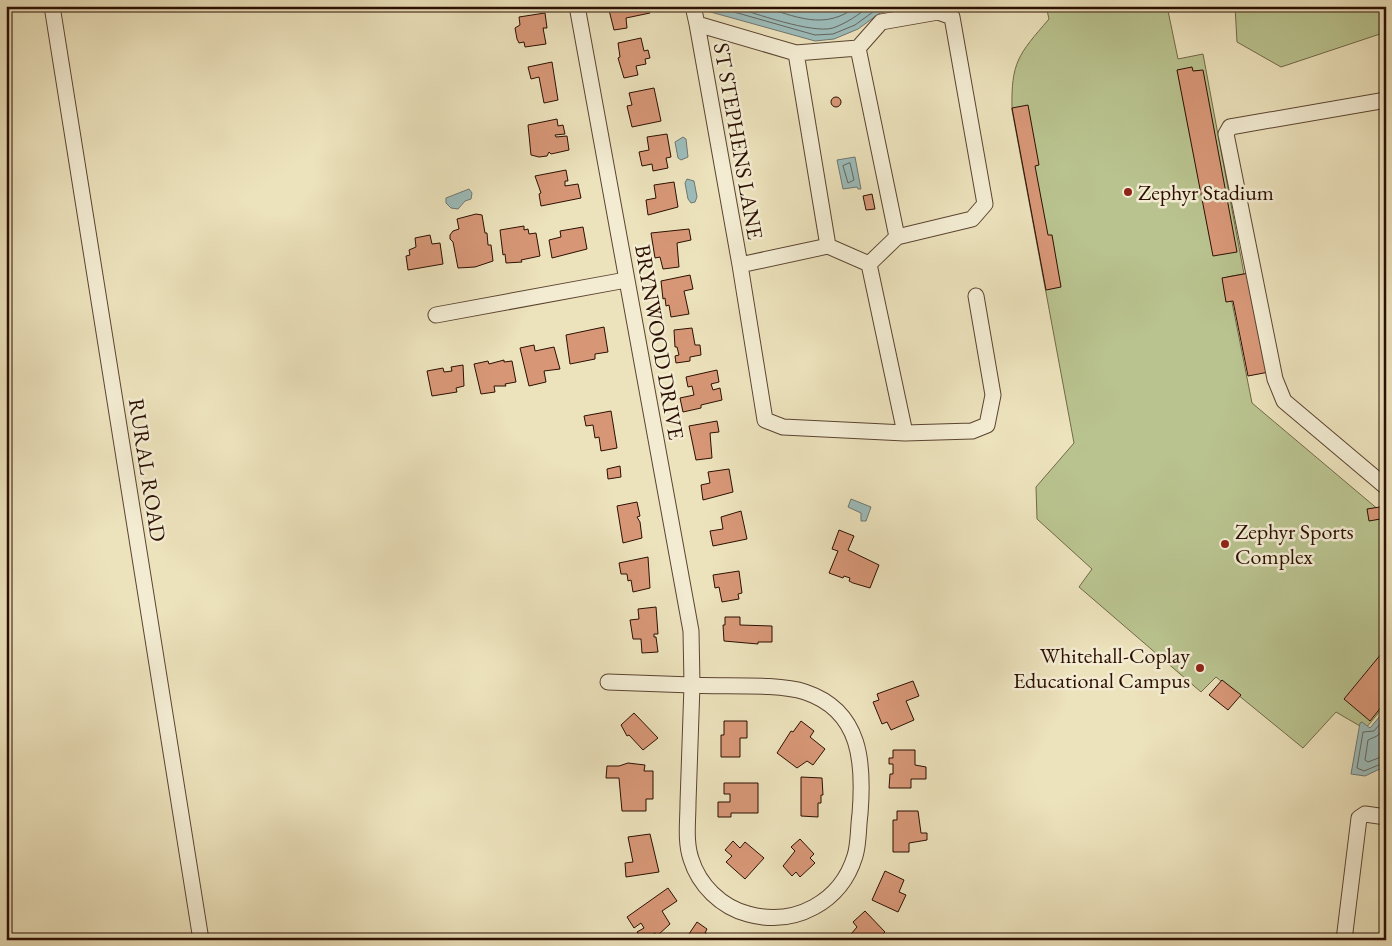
<svg xmlns="http://www.w3.org/2000/svg" width="1392" height="946" viewBox="0 0 1392 946" font-family="'EB Garamond',serif">
	<rect width="100%" height="100%" fill="#ece2bc"/>
	<filter id="stains"><feTurbulence type="fractalNoise" baseFrequency=".004" numOctaves="4"/><feColorMatrix values="0 0 0 0 .2 0 0 0 0 .09 0 0 0 0 .02 0 0 0 .5 -.17"/></filter>
	<radialGradient id="worn" r=".72"><stop offset=".6" stop-color="#630" stop-opacity="0"/><stop offset="1" stop-color="#630" stop-opacity=".3"/></radialGradient>
	<path fill="#b9c38f" stroke="#726948" d="M1046,6h121l11,53 25,-5 41,220 -17,3 25,126 134,113v188l-21,25 -29,-17 -33,36 -87,-71 -15,15 -122,-105 13,-18 -55,-50 -1,-32 38,-44 -62,-333c-1,-48 6,-55 37,-91z
		M1235,6h151v26l-105,35 -44,-25z"/>
	<path fill="#9cbcba" stroke="#6f7770" d="M708,6h198l-26,7 -22,16 -24,10 -19,2 -108,-30z
		M683,137l3,2 2,18 -7,3 -3,-2 -3,-16z
		M855,157l6,32h-3l-1,-2 -14,2 -6,-29z
		M687,179l7,2 3,16 -2,5 -4,1 -3,-4 -3,-16z
		M469,189l3,4 -1,6 -6,2 -7,8 -7,-1 -5,-5v-5z
		M851,499l20,8 -5,14h-5v-8l-13,-6z
		M1386,709v57l-21,10 -14,-2 9,-51 2,-1 8,6z"/>
	<g fill="none" stroke-linecap="round" stroke-linejoin="round">
		<path stroke="#64665e" stroke-width="1" d="M713,6l102,29 18,-1 22,-9 22,-16 7,-3
			M731,6c23,7 81,28 102,22 14,-5 25,-13 37,-22
			M760,6c36,10 64,26 97,0
			M850,163l4,17 -6,3 -5,-17z
			M1386,717l-12,14 -11,1 -6,36 7,3 22,-9
			M1386,727l-9,9 -9,4 -3,20 3,2 18,-7"/>
	</g>
	<path fill="#d79777" stroke="#2b0f01" d="M621,6h27l2,7 -24,5 1,10 -13,2 -5,-20 12,-2z
		M545,13l2,15h-4l3,16 -21,3 -1,-5 -5,1 -2,-4 -2,-11 5,-3 -1,-8z
		M641,38l3,13 4,-1 2,8 -5,1 1,5 -10,2 2,9 -14,3 -6,-20 2,-1 -2,-14z
		M552,62l6,38 -14,3 -5,-26 -8,2 -3,-12z
		M1192,67l1,4 10,-1 34,182 -24,4 -36,-186z
		M654,88l7,33 -29,6 -5,-21 5,-1 -3,-12z
		M831 102a5 5 0 1 1 10 0a5 5 0 1 1-10 0Z
		M1028,105l11,60 -4,1 13,69h4l9,52 -15,3 -34,-182z
		M557,119l1,7 5,-1 2,9 -10,1 1,2 11,-1 2,14 -18,4 -2,-2 -2,4 -8,1 -8,-2 -3,-30z
		M667,134l4,23 -5,1 2,10 -15,3 -1,-7 -10,2 -3,-14 10,-2 -2,-13z
		M566,170l2,11h-3v5l13,-2 3,14 -40,8 -2,-12 2,-1 -6,-17z
		M674,182l4,25 -30,8 -2,-15 10,-2 -2,-13z
		M872,194l3,15 -9,1 -3,-14z
		M476,214l6,1 3,18h2l1,12h3l2,16 -18,6 -17,1 -5,-26 -3,-3v-4l3,-4 6,-2 -2,-10z
		M524,226v4l4,-1 1,5 7,-1 4,23 -19,4 1,2 -16,1 -1,-9 -2,1 -3,-25z
		M583,227l4,22 -35,9 -3,-18 12,-3 -1,-6z
		M689,229l2,11 -14,3 2,24 -16,2 -3,-12 -5,1 -4,-25z
		M430,235l2,9 8,-1 3,21 -35,6 -2,-14 4,-1 -1,-5 7,-3 -1,-9z
		M1249,273l20,99 -21,4 -15,-75 -7,1 -4,-24z
		M690,275l3,14 -9,2 5,23 -18,3 -2,-12 -3,1 -1,-8 -2,1 -2,-18z
		M604,327l4,25 -13,2v5l-25,5 -4,-29z
		M692,328l3,17h5l1,10 -11,2v4l-14,2 -1,-7 4,-1 -2,-8h-2l-1,-17z
		M534,345l1,6 19,-4 6,22 -16,2 2,11 -17,4 -9,-38z
		M504,360v2l8,-1 4,21 -11,2 1,2h-12l1,6 -14,2 -7,-30 14,-3 1,3z
		M463,365l1,21 -8,2 1,4 -25,4 -5,-25 16,-3 1,4 8,-1 -1,-4z
		M717,370l2,12 -8,2 2,6 7,-2 2,12 -21,5v3l-18,4 -3,-14 14,-3 -2,-9 -4,1 -2,-10z
		M611,411l6,37 -16,3 -2,-14 -4,1 -2,-13 -7,1 -2,-10z
		M717,421l2,11 -9,1 2,25 -16,2 -7,-34z
		M620,466l1,11 -13,2 -1,-10z
		M729,469l4,23 -30,8 -2,-15 9,-2 -2,-11z
		M637,502l3,14 -3,1 3,5 2,16 -19,5 -6,-37z
		M1386,506v12l-17,3 -2,-12z
		M741,511l6,28 -34,7 -3,-15 13,-2 -2,-12z
		M839,530l15,6 -6,14 31,15 -9,23 -17,-5 -4,-2 1,-3 -6,-2 -1,2 -14,-5 9,-22 -6,-2z
		M648,557l2,31 -17,4 -2,-12 -3,1 -1,-7h-6l-2,-11z
		M739,571l3,22 -4,1 1,5 -17,3 -3,-15 -4,1 -2,-13z
		M656,607l2,27h-4v3h2l2,15 -16,1 -1,-14h-8l-3,-19 9,-1 -1,-10z
		M725,617h15v8l32,1v16h-14v2l-34,-3 -1,-16h2z
		M1386,648v53l-16,20 -26,-22z
		M1222,680l19,15 -13,15 -19,-15z
		M913,681l6,15 -13,5 8,19 -23,10 -4,-8 -5,2 -9,-22 6,-2 -2,-6z
		M634,713l24,25 -15,12 -14,-15 -2,1 -6,-11z
		M724,721h23v17h-7v19h-19v-22h3z
		M801,721l13,10 -4,6 15,12 -12,16 -6,-4 -10,7 -20,-15 14,-22 2,1z
		M893,750h22v15l11,2v12h-15v9h-22l1,-14h3v-10h-4v-6h4z
		M628,763l17,2 -1,6h9v28h-7v12h-24l-3,-33h-13l1,-12h12z
		M801,777l21,1 1,17h-2v8h-3v14l-17,-1z
		M724,783h34v30h-27v4h-13v-15h12v-8h-6z
		M897,811h21l3,22h6v7l-18,3v9h-16v-32h4z
		M650,834l9,38 -33,5 -1,-14 8,-1 -5,-25z
		M800,839l14,15 -4,4 5,5 -15,14 -4,-5 -4,4 -9,-10 12,-15 -4,-4z
		M733,841l7,7 5,-6 19,16 -19,21 -19,-17 6,-6 -7,-6z
		M885,871l19,9 -5,12 7,3 -8,17 -26,-12z
		M668,888l9,13 -15,10 8,13 -13,12 -2,-3 -13,7 -5,-8 7,-4 -3,-5 -7,5 -7,-11z
		M865,911l20,21 -8,8h-31l11,-13 -4,-5z
		M697,922l10,7 -2,4 10,7h-30z"/>
	<g fill="none" stroke-linecap="round" stroke-linejoin="round">
		<defs>
			<path id="minor" d="M52,6l149,934
				M577,6l114,625 1,54 -84,-3
				M693,6l4,18
				M938,12l14,5 33,187 -13,15 -75,18 -28,27 36,169 -122,-6 -18,-7 -25,-155 -43,-241 99,29 62,-5 23,-26z
				M858,48l39,189
				M1386,100l-156,27 -4,7 49,245 9,22 102,86
				M828,246l41,18
				M740,265l88,-19 -32,-193
				M436,315l190,-35
				M905,433l67,-2 15,-6 6,-30 -17,-99
				M692,685c30,2 86,-2 113,7 57,19 59,72 55,122 -2,14 -1,29 -5,42 -14,46 -60,71 -107,58 -27,-7 -49,-29 -57,-55 -6,-18 -3,-38 -3,-56 1,-39 3,-79 4,-118z
				M1344,940l15,-122 6,-4 21,3"/>
		</defs>
		<use href="#minor" stroke="#5b4430" stroke-width="17"/>
		<use href="#minor" stroke="#f3ecd3" stroke-width="15"/>
	</g>
	<g fill="#8f2418" stroke="#f3ecd3" stroke-width="2">
		<circle cx="1128" cy="192" r="5"/>
		<circle cx="1225" cy="544" r="5"/>
		<circle cx="1200" cy="668" r="5"/>
	</g>
	<g text-anchor="middle" stroke-width="5" stroke-linejoin="round" paint-order="stroke">
		<g font-size="22" fill="#2b0f01" stroke="#f3ecd3">
			<text transform="translate(739 141) rotate(80)" y="8">ST STEPHENS LANE</text>
			<text transform="translate(660 342) rotate(80)" y="8">BRYNWOOD DRIVE</text>
			<text transform="translate(148 470) rotate(81)" y="8">RURAL ROAD</text>
		</g>
		<g font-size="22" fill="#2b0f01" stroke="#f3ecd3" text-anchor="start">
			<text x="1138" y="200">Zephyr Stadium</text>
			<text x="1235" y="539">Zephyr Sports<tspan x="1235" dy="25">Complex</tspan></text>
			<text x="1190" y="663" text-anchor="end">Whitehall-Coplay<tspan x="1190" dy="25">Educational Campus</tspan></text>
		</g>
	</g>
	<rect width="1392" height="946" fill="none" stroke="#ece2bc" stroke-width="25"/>
	<rect x="8" y="8" width="1377" height="931" fill="none" stroke="#2b0f01" stroke-width="2.5"/>
	<rect x="12" y="12" width="1367" height="921" fill="none" stroke="#2b0f01"/>
	<rect width="100%" height="100%" filter="url(#stains)"/>
	<rect width="100%" height="100%" fill="url(#worn)"/>
</svg>
